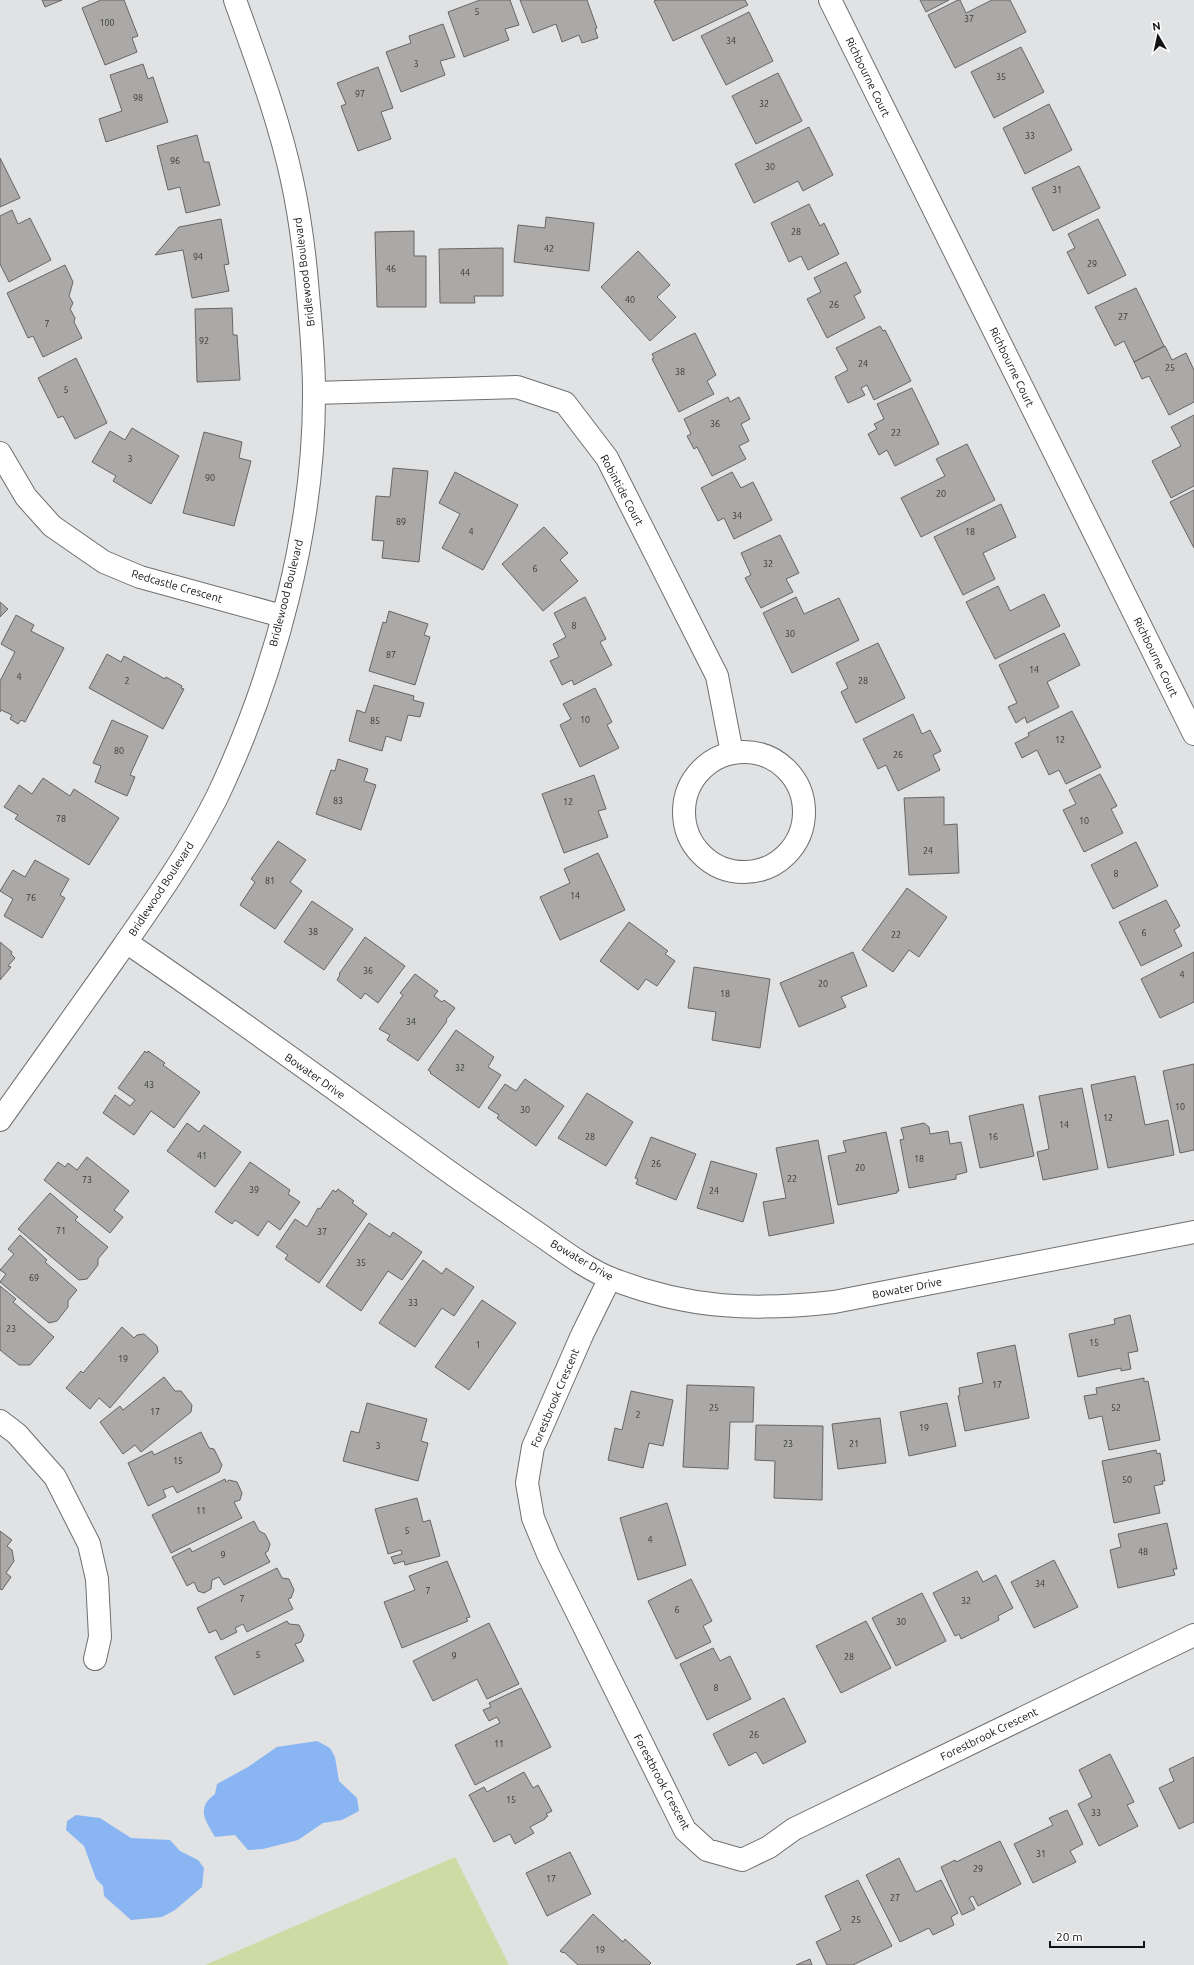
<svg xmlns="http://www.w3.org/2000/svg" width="1194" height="1965" viewBox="0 0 1194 1965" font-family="Ubuntu,sans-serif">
	<rect width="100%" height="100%" fill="#e0e2e4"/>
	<path fill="#cddca4" d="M455,1857l54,108h-304z"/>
	<path fill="#89b5f2" d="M317,1741l13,7 5,9 4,24 18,17 2,13 -17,9 -19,3 -25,17 -35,9 -15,1 -13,-15 -20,2c-10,-17 -19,-29 0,-43l2,-10 31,-17 29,-20z
		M76,1815l24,3 31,20 39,2 10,11 18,9 6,8 -2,19 -27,23 -13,7 -31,3 -27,-24 -1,-10 -7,-7 -12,-33 -18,-16 1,-9z"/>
	<path fill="#aba9a7" stroke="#686564" d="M42,0h20l-17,7z
		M101,0h23l14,36 -6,2 5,14 -32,13 -23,-57z
		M480,0h30l9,25 -14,4 4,11 -45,17 -16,-45z
		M520,0h67l10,28 -2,1 3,9 -16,5 -3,-8 -17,7 -6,-18 -23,9z
		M657,0h88l3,5 -75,36 -19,-40z
		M920,0h29l-23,12z
		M958,0h2l6,13 26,-13h18l16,32 -71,36 -27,-53z
		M749,12l24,49 -47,24 -25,-49z
		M443,24l12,33 -15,4 5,14 -44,17 -15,-40 25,-9 -2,-7z
		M1021,47l23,45 -50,26 -23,-46z
		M143,64l5,15 5,-2 15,45 -62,20 -7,-23 23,-8 -12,-36z
		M378,67l15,41 -12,4 10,27 -33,12 -17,-45 5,-2 -9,-21z
		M778,73l24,48 -46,23 -24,-48z
		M1049,104l23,46 -47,24 -22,-46z
		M809,127l24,48 -30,16 -5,-10 -44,22 -19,-39z
		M197,135l7,27h5l11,43 -34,8 -6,-26 -12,3 -11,-44z
		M0,158l20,40 -20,9z
		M1079,166l21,42 -47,23 -21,-43z
		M809,204l11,22 4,-3 15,31 -31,16 -7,-14 -12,6 -18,-39z
		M12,210l6,14 12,-6 21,42 -42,22 -9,-18v-48z
		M546,217l48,6 -5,48 -75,-9 4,-37 27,3z
		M221,219l8,45 -5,1 5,26 -37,7 -9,-48 -28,5 24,-28z
		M1098,219l28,56 -38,19 -21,-42 8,-4 -7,-14z
		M414,231v25h12v51h-49l-2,-75z
		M503,248v48h-29l1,7h-35l-1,-54z
		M638,251l32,34 -13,12 19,20 -26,24 -49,-54z
		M846,262l15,30 -7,4 11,22 -38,20 -20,-39 14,-7 -7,-14z
		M65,265l8,17 -4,14 4,7 -3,6 5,9 -1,4 8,16 -39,19 -10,-21 -5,2 -21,-45z
		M1136,288l28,58 -30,16 -10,-21 -9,5 -20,-39z
		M232,308l1,27h4l3,45 -43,2 -2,-73z
		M880,326l3,5 2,-1 26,51 -37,19 -7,-15 -6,3 4,7 -17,8 -13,-26 13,-7 -12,-22z
		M695,333l21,42 -9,6 7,13 -35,18 -27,-53 2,-1 -2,-4z
		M1165,346l7,14 14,-7 8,17v32l-25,13 -20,-39 -7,3 -8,-17z
		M76,358l31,65 -32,16 -12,-23 -5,2 -20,-40z
		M912,388l27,56 -44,22 -8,-16 -8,5 -11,-21 9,-5 -3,-5 10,-5 -7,-15z
		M728,397l2,5 9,-5 11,22 -9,5 8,17 -10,5 7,13 -34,17 -15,-29 -3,2 -7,-13 4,-2 -7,-15z
		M1194,415v71l-23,12 -19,-37 29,-15 -10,-19z
		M132,428l47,28 -28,48 -38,-23 3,-5 -24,-14 18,-31 15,9z
		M204,432l38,10 -3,16 12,3 -17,65 -51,-13z
		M967,444l28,56 -74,37 -20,-39 44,-22 -9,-17z
		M393,468l35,3 -9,91 -37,-4 2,-17 -12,-1 4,-44 14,1z
		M455,472l63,33 -35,65 -41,-22 18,-34 -21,-11z
		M732,472l9,16 12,-6 19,38 -38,19 -10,-21 -6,3 -17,-33z
		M1194,490v58l-24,-46z
		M1001,504l15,33 -33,16 12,26 -32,16 -29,-58z
		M544,527l24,26 -8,7 18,21 -35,30 -41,-47z
		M780,535l19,38 -13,6 7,13 -32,16 -16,-30 6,-3 -10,-22z
		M998,586l12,25 34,-17 16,32 -65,33 -29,-57z
		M585,597l21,42 -6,3 12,23 -38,20 -2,-5 -10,5 -12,-24 9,-4 -6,-13 13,-7 -12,-24z
		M796,597l8,17 35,-16 20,42 -67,33 -29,-60z
		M0,602l8,7 -8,8z
		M389,611l39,13 -4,11 6,2 -15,48 -46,-14 14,-49 3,1z
		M16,615l18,10 -3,6 33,17 -39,74 -4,-2 -3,4 -8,-5 2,-4 -11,-5 -1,2v-31l15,-29 -14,-8z
		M1064,633l16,32 -33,17 12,25 -32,16 -2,-6 -9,6 -8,-16 9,-4 -18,-38z
		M878,643l27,55 -49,25 -15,-31 7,-4 -12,-25z
		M107,654l14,8 3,-6 41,23 1,-2 16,9 -1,2 3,1 -21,40 -74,-41z
		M374,685l40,11 -1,4 11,3 -4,14 -12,-2 -7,26 -15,-5 -4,15 -33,-10 8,-31 8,3z
		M595,688l17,34 -5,3 12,23 -39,19 -20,-42 11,-6 -8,-15z
		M1072,711l29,56 -35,17 -7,-14 -10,5 -12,-25 -15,8 -7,-15 14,-7 -1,-3z
		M913,714l9,20 8,-4 11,21 -8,4 7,15 -42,21 -12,-26 -8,4 -15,-30z
		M112,720l36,16 -18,39 5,2 -8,19 -32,-14 6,-16 -8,-3z
		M338,759l30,10 -4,12 12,4 -15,45 -45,-16 15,-44 4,1z
		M1100,774l17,32 -6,3 12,24 -39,19 -21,-42 13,-6 -7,-14z
		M594,775l12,34 -8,2 10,26 -44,16 -22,-59z
		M43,778l27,18 4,-7 45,29 -30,47 -74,-46 3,-4 -14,-8 15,-22 13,9z
		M944,797v28l13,-1 2,49 -50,2 -5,-77z
		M278,841l28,19 -16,22 12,9 -27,38 -35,-24 15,-23 -4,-3z
		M1136,842l22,44 -45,23 -22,-44z
		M598,853l27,57 -65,30 -20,-43 30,-14 -6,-14z
		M35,860l34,19 -9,16 5,3 -23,40 -38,-22 9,-17 -13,-8 13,-21 12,7z
		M907,888l40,29 -28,40 -10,-7 -16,22 -31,-22z
		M1166,900l14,26 -6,4 8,16 -41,20 -22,-44z
		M312,901l41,28 -29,41 -40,-28z
		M629,922l39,29 -3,3 10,7 -18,25 -11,-7 -8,11 -38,-29z
		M365,937l40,29 -27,37 -13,-10 -4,6 -24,-19 3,-5 -1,-1z
		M0,942l12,10 -1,2 4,4 -7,8 3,1 -11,13z
		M853,952l14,34 -26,11 5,10 -47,20 -19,-44z
		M1194,952v50l-34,16 -19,-39z
		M694,967l76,12 -10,69 -48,-8 4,-28 -28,-4z
		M415,974l23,17 -4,5 8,6 2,-2 11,8 -9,12 1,1 -29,40 -31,-21 3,-5 -11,-6 24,-34 -3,-2z
		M456,1030l38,27 -6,10 13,8 -22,33 -49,-35 1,-1 -3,-2z
		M145,1051l2,2 1,-2 17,12 -2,2 37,27 -26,36 -23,-17 -17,24 -31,-22 12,-18 15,11 5,-6 -17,-12z
		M1194,1064v86l-14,3 -17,-82z
		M1135,1076l10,49 23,-5 6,35 -66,13 -17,-83z
		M525,1079l39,27 -28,40 -39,-28 2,-3 -11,-7 17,-24 11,7z
		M1082,1088l16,81 -55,11 -6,-28 12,-3 -10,-53z
		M587,1093l46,29 -27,44 -48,-28z
		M1023,1104l11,52 -54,12 -11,-52z
		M187,1123l12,9 5,-7 37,27 -26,35 -48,-36z
		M924,1123l5,4 1,7 18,-3 2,13 11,-2 6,30 -11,3v4l-47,9 -9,-48 4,-1 -3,-11z
		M886,1132l13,59h-2v2l-59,12 -10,-49 18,-4 -3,-11z
		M651,1137l45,17 -20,46 -40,-16 2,-5 -3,-1z
		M818,1140l16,83 -65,13 -6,-34 23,-4 -10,-50z
		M87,1157l42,34 -15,19 9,7 -13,16 -66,-53 14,-18 7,5 3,-4 9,7z
		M711,1161l46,13 -14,48 -46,-14z
		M250,1162l40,28 -2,4 12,8 -20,28 -12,-9 -10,15 -23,-16 -3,4 -17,-12z
		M338,1189l16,12 -2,2 15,11 -48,69 -34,-24 3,-4 -12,-8 19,-28 12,8 11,-19 2,1 13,-19 3,2z
		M50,1193l28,24 -3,3 33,27 -10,12v6l-11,14 -8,1 -61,-51z
		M369,1223l21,14 3,-5 29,20 -20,28 -14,-9 -27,40 -35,-25z
		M20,1235l27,25 -2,2 32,28 -9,11v6l-11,14 -8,2 -49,-41 6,-8 -6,-4 14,-16 -6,-5z
		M423,1260l19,14 4,-6 28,19 -20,29 -12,-8 -27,39 -36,-24z
		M0,1286l16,13 -3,3 41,35 -24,28h-11l-19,-15z
		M482,1300l34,23 -47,67 -34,-23z
		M1130,1315l8,36 -10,2 3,16 -10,2v-3l-43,9 -9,-43 46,-10 -1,-5z
		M122,1327l12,11 3,-3 7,-1 13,12 1,6 -48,56 -11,-10 -9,11 -24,-21 15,-17 2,2z
		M1015,1345l14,73 -64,13 -7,-35 2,-1 -1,-7 24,-5 -6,-30z
		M164,1377l11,14h6l11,14 -1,7 -50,40 -6,-7 -12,9 -23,-32 20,-16 3,4z
		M1144,1378v4l4,-1 12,59 -51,10 -7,-34 -13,3 -5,-23 13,-2 -1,-6z
		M687,1385l67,2 -1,35h-23l-2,47 -45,-2z
		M631,1391l42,9 -10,46 -14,-3 -6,25 -35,-8 7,-32 7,2z
		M367,1403l60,16 -6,22 7,2 -10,38 -75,-20 8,-30 8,2z
		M947,1403l9,43 -47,10 -9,-44z
		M880,1418l6,45 -48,6 -6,-45z
		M756,1425l67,1 -1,74 -48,-2 1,-37 -20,-1z
		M201,1432l8,16 5,1 8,16 -3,7 -42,21 -4,-7 -10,4 3,7 -18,9 -20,-43 24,-12 2,4z
		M1156,1450l1,4 3,-1 5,28h-3l1,3 -9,2 6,27 -46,10 -12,-62z
		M225,1479l1,3 3,-2 8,2 5,11 -2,7 -6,2 8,16 -71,35 -19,-38z
		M417,1498l6,24 7,-2 10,36 -35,9 -1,-4 -10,3 -3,-7 11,-3 -1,-4 -13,4 -13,-45z
		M667,1503l19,62 -48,15 -18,-62z
		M254,1521l5,10 6,3 5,10 -2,7 -3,2 5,9 -46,23 -5,-8 -7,3 -1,9 -7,4 -6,-2 -4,-9 -7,4 -15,-29 18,-9 2,4z
		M1167,1523l10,46h-4l2,6 -57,13 -8,-38 11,-3 -3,-13z
		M0,1531l12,9 -5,6 5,4 2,11 -8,12 5,4 -9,13 -2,-1z
		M1054,1560l24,47 -44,21 -23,-46z
		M447,1561l23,56 -4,1 2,3 -66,27 -18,-46 31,-12 -6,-14z
		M277,1568l5,10 7,1 5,11 -3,8 -3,1 5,10 -46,23 -4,-8 -8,4 2,4 -16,8 -5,-10 -7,3 -12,-25z
		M977,1571l6,11 13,-7 17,33 -15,8 1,4 -38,19 -2,-5 -4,2 -22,-43z
		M691,1579l21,42 -9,5 8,16 -35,17 -28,-58z
		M922,1593l24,48 -50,25 -24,-48z
		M287,1621l2,3 10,1 5,10 -3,7 -6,2 9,17 -70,34 -19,-38z
		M866,1621l25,47 -50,25 -25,-47z
		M489,1623l30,61 -32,15 -10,-20 -44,22 -20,-40z
		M713,1648l7,13 10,-5 21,43 -44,21 -27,-56z
		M521,1688l30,59 -76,38 -20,-40 45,-22 -3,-6 -8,4 -6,-11 8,-3 -2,-4z
		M784,1698l22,44 -43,22 -7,-12 -27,14 -16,-32z
		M1110,1754l24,48 -7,3 11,21 -39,20 -21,-42 14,-7 -13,-27z
		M1194,1757v65l-15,7 -20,-41 15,-7 -5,-12z
		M524,1772l9,16 5,-3 14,26 -6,3 2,2 -3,2v1l-15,8 4,6 -19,11 -5,-10 -16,8 -25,-47 15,-8 3,5z
		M1067,1810l16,34 -13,7 6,11 -43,21 -19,-39 39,-19 -4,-7z
		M1000,1841l21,43 -43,22 -5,-10 -4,2 6,11 -13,6 -21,-48 14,-7 1,2z
		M570,1852l21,42 -44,22 -21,-43z
		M899,1858l17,34 25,-12 17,33 -7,4 3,8 -21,10 -4,-7 -29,14 -34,-67z
		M858,1880l34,66 -39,19h-26l-11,-23 25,-12 -16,-34z
		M593,1914l30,28 2,-3 26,24 -2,2h-71l-14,-13 -1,1 -3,-2z
		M810,1959l2,6h-16z"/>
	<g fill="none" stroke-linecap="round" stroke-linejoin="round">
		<defs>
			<path id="minor" d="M830,0l364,734
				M314,393l203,-6 48,16 42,55 110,218 15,77
				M0,453l26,44 26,29 52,36 36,15 142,39
				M684 812a60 60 0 1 1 120 0a60 60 0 1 1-120 0Z
				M126,942c109,74 215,152 322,229 32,23 65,45 98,68 20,14 43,31 66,40 77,30 142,32 222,23l360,-70
				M0,1120c38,-53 75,-106 113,-159 37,-53 75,-106 104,-164 58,-122 98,-270 97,-406 0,-32 -3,-64 -6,-97 -3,-38 -8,-77 -16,-114 -13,-61 -36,-121 -57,-180
				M610,1278l-28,57 -49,112 -6,36 6,35 15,36 137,276 22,20 35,10 27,-13 25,-18 400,-194
				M0,1421l17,13 38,43 34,67 8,35 3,58 -5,22"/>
		</defs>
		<use href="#minor" stroke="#6d6f71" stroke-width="24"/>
		<use href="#minor" stroke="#fff" stroke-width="22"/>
	</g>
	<g text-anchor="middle" stroke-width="4" stroke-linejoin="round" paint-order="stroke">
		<g font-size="9" fill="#383838">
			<text x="477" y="15">5</text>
			<text x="969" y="22">37</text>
			<text x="107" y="26">100</text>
			<text x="731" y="44">34</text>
			<text x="416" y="67">3</text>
			<text x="1001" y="80">35</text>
			<text x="360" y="97">97</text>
			<text x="138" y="101">98</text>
			<text x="764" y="107">32</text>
			<text x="1030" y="139">33</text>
			<text x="175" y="164">96</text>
			<text x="770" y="170">30</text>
			<text x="1057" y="193">31</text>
			<text x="796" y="235">28</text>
			<text x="549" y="252">42</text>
			<text x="198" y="260">94</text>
			<text x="1092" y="267">29</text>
			<text x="391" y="272">46</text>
			<text x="465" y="276">44</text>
			<text x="630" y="303">40</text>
			<text x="834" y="308">26</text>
			<text x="1123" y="320">27</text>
			<text x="47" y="327">7</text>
			<text x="204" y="344">92</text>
			<text x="863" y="367">24</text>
			<text x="1170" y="371">25</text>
			<text x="680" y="375">38</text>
			<text x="66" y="393">5</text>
			<text x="715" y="427">36</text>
			<text x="896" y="436">22</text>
			<text x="130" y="462">3</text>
			<text x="210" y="481">90</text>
			<text x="941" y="497">20</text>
			<text x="737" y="519">34</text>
			<text x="401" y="525">89</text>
			<text x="471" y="535">4</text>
			<text x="970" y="535">18</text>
			<text x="768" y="567">32</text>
			<text x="535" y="572">6</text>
			<text x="574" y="629">8</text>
			<text x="790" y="637">30</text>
			<text x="391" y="658">87</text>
			<text x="1034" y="673">14</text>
			<text x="19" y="680">4</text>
			<text x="127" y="684">2</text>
			<text x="863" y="684">28</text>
			<text x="585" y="723">10</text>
			<text x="375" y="724">85</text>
			<text x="1060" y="743">12</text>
			<text x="119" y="754">80</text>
			<text x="898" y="758">26</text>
			<text x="338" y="804">83</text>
			<text x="568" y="805">12</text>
			<text x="61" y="822">78</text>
			<text x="1084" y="824">10</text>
			<text x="928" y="854">24</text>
			<text x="1116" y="877">8</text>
			<text x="270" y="884">81</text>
			<text x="575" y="899">14</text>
			<text x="31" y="901">76</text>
			<text x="313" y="935">38</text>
			<text x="1144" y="936">6</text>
			<text x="896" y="938">22</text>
			<text x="368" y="974">36</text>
			<text x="1182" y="978">4</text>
			<text x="823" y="987">20</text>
			<text x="725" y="997">18</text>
			<text x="411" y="1025">34</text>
			<text x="460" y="1071">32</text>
			<text x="149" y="1088">43</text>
			<text x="1180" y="1110">10</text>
			<text x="525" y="1113">30</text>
			<text x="1108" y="1121">12</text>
			<text x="1064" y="1128">14</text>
			<text x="590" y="1140">28</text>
			<text x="993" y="1140">16</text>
			<text x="202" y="1159">41</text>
			<text x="919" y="1162">18</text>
			<text x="656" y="1167">26</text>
			<text x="860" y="1171">20</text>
			<text x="792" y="1182">22</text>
			<text x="87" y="1183">73</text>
			<text x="254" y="1193">39</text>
			<text x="714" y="1194">24</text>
			<text x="61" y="1234">71</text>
			<text x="322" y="1235">37</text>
			<text x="361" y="1266">35</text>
			<text x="34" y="1281">69</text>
			<text x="413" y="1306">33</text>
			<text x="11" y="1332">23</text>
			<text x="1094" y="1346">15</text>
			<text x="478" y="1348">1</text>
			<text x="123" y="1362">19</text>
			<text x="997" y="1388">17</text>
			<text x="714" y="1411">25</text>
			<text x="1116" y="1411">52</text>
			<text x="155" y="1415">17</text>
			<text x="638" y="1418">2</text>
			<text x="924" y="1431">19</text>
			<text x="788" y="1447">23</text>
			<text x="854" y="1447">21</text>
			<text x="378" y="1449">3</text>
			<text x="178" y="1464">15</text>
			<text x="1127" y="1483">50</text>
			<text x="201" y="1514">11</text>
			<text x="407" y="1534">5</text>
			<text x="650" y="1543">4</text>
			<text x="1143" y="1555">48</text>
			<text x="223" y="1558">9</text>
			<text x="1040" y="1587">34</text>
			<text x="428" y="1594">7</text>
			<text x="242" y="1602">7</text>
			<text x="966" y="1604">32</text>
			<text x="677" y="1613">6</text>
			<text x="901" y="1625">30</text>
			<text x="258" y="1658">5</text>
			<text x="454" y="1659">9</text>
			<text x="849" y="1660">28</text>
			<text x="716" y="1691">8</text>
			<text x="754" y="1738">26</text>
			<text x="499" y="1747">11</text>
			<text x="511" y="1803">15</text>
			<text x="1096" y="1816">33</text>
			<text x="1041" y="1857">31</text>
			<text x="978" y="1872">29</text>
			<text x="551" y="1882">17</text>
			<text x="895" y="1901">27</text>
			<text x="856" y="1923">25</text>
			<text x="600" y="1953">19</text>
		</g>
		<g font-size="11" fill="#111213" stroke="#fff">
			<text transform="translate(868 77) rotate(64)" y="4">Richbourne Court</text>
			<text transform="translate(304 272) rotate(-97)" y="4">Bridlewood Boulevard</text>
			<text transform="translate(1012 367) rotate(64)" y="4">Richbourne Court</text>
			<text transform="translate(622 490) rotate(62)" y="4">Robintide Court</text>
			<text transform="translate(177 586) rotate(16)" y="4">Redcastle Crescent</text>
			<text transform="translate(286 593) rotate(-76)" y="4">Bridlewood Boulevard</text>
			<text transform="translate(1156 657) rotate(64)" y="4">Richbourne Court</text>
			<text transform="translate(161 889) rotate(-57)" y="4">Bridlewood Boulevard</text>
			<text transform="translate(315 1076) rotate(35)" y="4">Bowater Drive</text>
			<text transform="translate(582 1260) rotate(30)" y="4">Bowater Drive</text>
			<text transform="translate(907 1288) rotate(-11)" y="4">Bowater Drive</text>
			<text transform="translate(555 1398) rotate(-67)" y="4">Forestbrook Crescent</text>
			<text transform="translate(989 1734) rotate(-26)" y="4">Forestbrook Crescent</text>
			<text transform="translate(662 1782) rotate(62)" y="4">Forestbrook Crescent</text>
		</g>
	</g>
	<g transform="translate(1158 36) rotate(351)" stroke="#ffffff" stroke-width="3" paint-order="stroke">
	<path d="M0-3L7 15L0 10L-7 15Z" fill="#111213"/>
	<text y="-6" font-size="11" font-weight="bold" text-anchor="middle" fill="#111213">N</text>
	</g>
	<path d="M1050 1941v6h94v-6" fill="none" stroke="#111213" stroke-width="2"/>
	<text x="1056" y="1941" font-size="12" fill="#111213" stroke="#ffffff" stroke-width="3" paint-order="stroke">20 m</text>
</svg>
